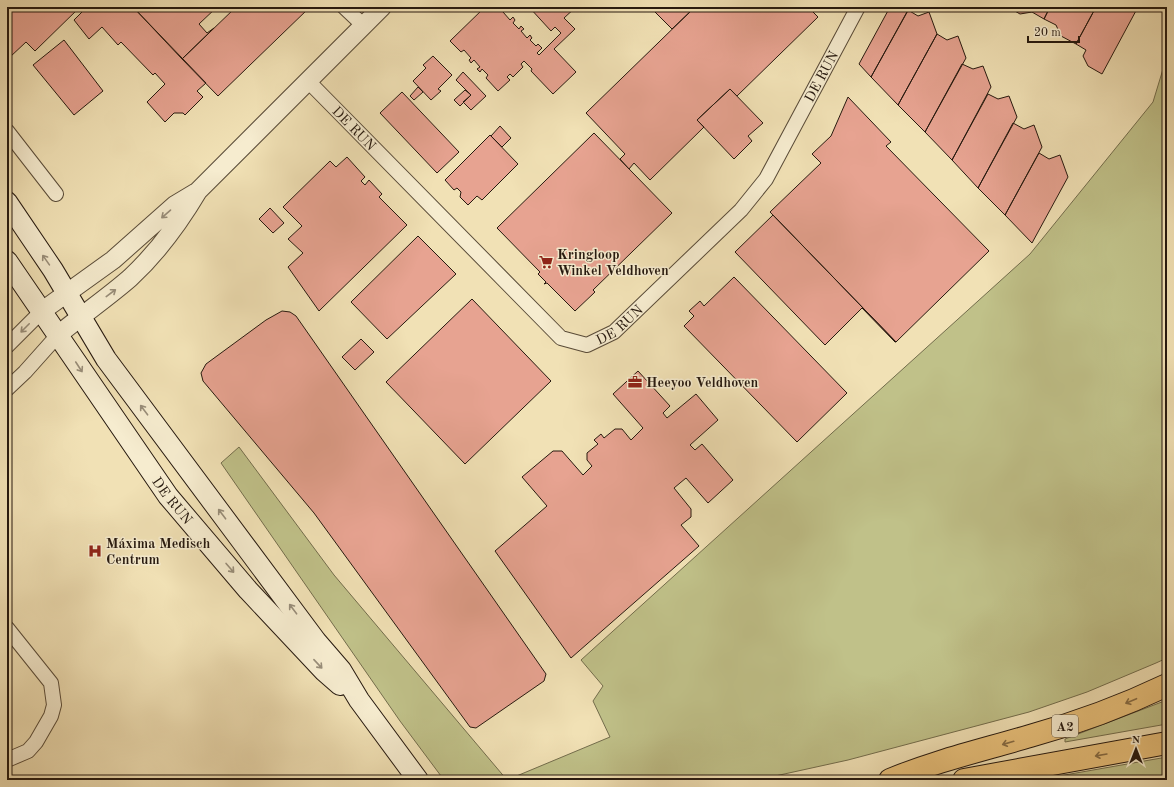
<svg xmlns="http://www.w3.org/2000/svg" width="1174" height="787" viewBox="0 0 1174 787" font-family="'Old Standard TT',serif">
	<rect width="100%" height="100%" fill="#f1e1b5"/>
	<filter id="stains"><feTurbulence type="fractalNoise" baseFrequency=".005" numOctaves="4"/><feColorMatrix values="0 0 0 0 .2 0 0 0 0 .09 0 0 0 0 .02 0 0 0 .5 -.17"/></filter>
	<radialGradient id="worn" r=".72"><stop offset=".6" stop-color="#630" stop-opacity="0"/><stop offset="1" stop-color="#630" stop-opacity=".3"/></radialGradient>
	<path fill="#c0c189" stroke="#736d4c" d="M1167,56v602l-11,5 -69,29 -58,20 -181,48 -91,20h-313l-44,-59 -179,-258 18,-16 95,128 173,205 103,-43 -17,-36 10,-15 -22,-26 449,-406 123,-152z
		M1167,700v24l-102,18v-3z
		M1167,757v23h-127l2,-1z"/>
	<path fill="#e7a391" stroke="#26190f" d="M7,7h73l-45,44 -9,-9 -16,15 1,3 -4,4z
		M87,7h46l73,76 -9,8 6,6 -18,18 -2,-2h-9l-9,9 -18,-20 18,-18 -10,-11 -2,2 -32,-33 -3,3 -16,-18 -13,12 -15,-19z
		M133,7h84l-18,17 8,9 7,-5 -32,31z
		M236,7l73,1 -91,88 -36,-37z
		M485,7h18l2,3 -2,2 7,8 3,-3 2,3 -2,3 6,6 2,-3 3,3 -3,2 6,7 3,-3 2,3 -2,2 6,6 2,-2 4,4 -5,5 2,2 22,-22 -6,-6 -4,4 -22,-24h47l-12,11 11,11 -21,20 22,23 -23,22 -22,-23 1,-2 -8,-8 -3,3 2,3 -10,10 -3,-3 -3,3 3,3 -12,11 -12,-13 2,-3 -6,-6 -2,3 -3,-3 3,-2 -6,-7 -3,3 -2,-3 2,-2 -7,-8 -3,2 -11,-11z
		M650,7h45l-23,22z
		M695,7h113l10,10 -81,79 -7,-7 -33,31 7,7 -54,53 -16,-17 -5,6 -9,-10 5,-5 -39,-41z
		M890,7h20l-39,70 -12,-13z
		M1008,7h42l-6,12 -12,-7 -12,2z
		M1050,7h46l-20,37 -15,-8 -5,-11 -12,-6z
		M1096,7h42l-36,67 -14,-8 -5,-10 3,-6 -10,-6z
		M908,10l10,6 11,-4 8,22 -39,71 -27,-28z
		M937,34l10,6 11,-4 8,22 -41,74 -27,-27z
		M64,40l39,51 -29,24 -41,-50z
		M433,56l19,19 -14,14 3,2 -10,9 -18,-19 13,-13 -3,-3z
		M962,64l11,5 10,-3 8,21 -39,73 -27,-28z
		M463,72l23,24 -15,14 -8,-8 8,-7 -15,-15z
		M418,87l5,5 -9,8 -4,-4z
		M730,89l33,34 -15,13 4,5 -18,18 -37,-39z
		M465,90l6,5 -11,11 -6,-6z
		M402,92l57,60 -22,21 -57,-60z
		M988,94l10,5 11,-3 8,21 -39,71 -26,-28z
		M848,97l43,45 -5,4 103,105 -93,91 -126,-130 51,-49 -9,-9 19,-18z
		M1013,123l11,6 10,-4 8,22 -37,68 -27,-27z
		M500,126l11,12 -9,9 -11,-11z
		M594,133l78,80 -79,77 2,2 -20,19 -28,-28 -3,1 2,-2 -8,-8 2,-2 -43,-44z
		M490,135l28,29 -36,36 -5,-4 -9,9 -8,-8 1,-5 -4,-4 -3,2 -9,-10z
		M1039,153l10,6 11,-4 8,22 -36,66 -27,-28z
		M347,157l18,20 -4,4 4,4 4,-5 13,14 -3,3 28,28 -88,86 -31,-44 15,-14 -15,-14 14,-13 -19,-19 47,-46 6,6z
		M270,208l14,15 -11,10 -14,-14z
		M773,215l123,127h-1l-33,-34 -37,37 -90,-93z
		M418,236l38,38 -69,65 -36,-37z
		M734,277l113,116 -50,49 -113,-116 10,-10 -5,-5 11,-10 4,5z
		M472,299l79,82 -86,83 -79,-82z
		M282,311l8,1 6,4 250,358 -2,7 -68,47 -6,-1 -156,-214 -111,-132 -2,-8 5,-9 60,-44z
		M361,339l13,13 -19,18 -13,-13z
		M638,371l32,35 -7,7 4,5 29,-24 22,26 -28,25 5,5 7,-6 31,36 -25,23 -22,-25 -12,10 17,21v8l-10,8 18,21 -128,112 -76,-107 52,-45 -25,-29 31,-26h9l21,24 9,-9 -5,-6v-7l11,-9 -4,-4 7,-6 3,4 11,-9h7l9,11 12,-12 -30,-34z"/>
	<g fill="none" stroke-linecap="round" stroke-linejoin="round">
		<defs>
			<g id="minor">
				<path d="M344,7l19,18"/>
				<path id="s1" d="M308,81l253,257 26,7 27,-13 127,-122 25,-31 92,-172"/>
				<path d="M7,131l49,63"/>
				<path d="M7,346l35,-35"/>
				<path d="M7,389l18,-17 33,-37"/>
				<path d="M7,628l44,55 3,22 -3,11 -15,26 -8,9 -21,9"/>
			</g>
			<path id="tertiary" d="M42,311l71,-51 62,-55 20,-12
				M58,335c24,-20 49,-37 72,-57 27,-25 49,-55 68,-87l184,-184"/>
			<g id="secondary">
				<path d="M7,202l46,68 53,89 210,282 25,29 18,30 59,80"/>
				<path id="s2" d="M7,261l161,235 80,94 76,81 16,14"/>
			</g>
			<path id="motorway" d="M890,780c45,-19 93,-30 140,-44 47,-13 93,-30 137,-51
				M964,780l203,-37"/>
		</defs>
		<use href="#minor" stroke="#594b38" stroke-width="16"/>
		<use href="#tertiary" stroke="#594b38" stroke-width="20"/>
		<use href="#secondary" stroke="#26190f" stroke-width="22"/>
		<use href="#motorway" stroke="#26190f" stroke-width="24"/>
		<use href="#minor" stroke="#f6eccf" stroke-width="14"/>
		<use href="#tertiary" stroke="#f6eccf" stroke-width="18"/>
		<use href="#secondary" stroke="#f6eccf" stroke-width="20"/>
		<use href="#motorway" stroke="#e8c07a" stroke-width="22"/>
	</g>
	<defs><path id="oneway-shaft" d="M-6 0H5M1.5-3L5.5 0L1.5 3" fill="none" stroke-width="1.6" stroke-linecap="round" stroke-linejoin="round"/></defs>
	<g stroke="#988d79">
		<use href="#oneway-shaft" transform="translate(166 214) rotate(139)"/>
		<use href="#oneway-shaft" transform="translate(46 260) rotate(-125)"/>
		<use href="#oneway-shaft" transform="translate(111 293) rotate(-37)"/>
		<use href="#oneway-shaft" transform="translate(25 328) rotate(135)"/>
		<use href="#oneway-shaft" transform="translate(79 367) rotate(57)"/>
		<use href="#oneway-shaft" transform="translate(144 410) rotate(-127)"/>
		<use href="#oneway-shaft" transform="translate(222 514) rotate(-127)"/>
		<use href="#oneway-shaft" transform="translate(230 568) rotate(49)"/>
		<use href="#oneway-shaft" transform="translate(293 609) rotate(-127)"/>
		<use href="#oneway-shaft" transform="translate(318 664) rotate(47)"/>
	</g>
	<g stroke="#876c44">
		<use href="#oneway-shaft" transform="translate(1131 701) rotate(157)"/>
		<use href="#oneway-shaft" transform="translate(1008 743) rotate(164)"/>
		<use href="#oneway-shaft" transform="translate(1101 755) rotate(170)"/>
	</g>
	<defs>
		<symbol id="supermarket-bare" viewBox="-9 -9 18 18"><path d="M-6-5.5h2.5l.6 2H6L4.5 2H-2.5L-4.4-4H-6ZM-1.5 3.2a1.3 1.3 0 1 0 .1 0ZM3 3.2a1.3 1.3 0 1 0 .1 0Z" fill="#8f2418" stroke="#f6eccf" stroke-width="2.5" paint-order="stroke"/></symbol>
		<symbol id="office-bare" viewBox="-9 -9 18 18"><path d="M-6-3h4V-5.5h4V-3h4V5H-6ZM-1-4.5V-3h2v-1.5ZM-6 0V1H6V0Z" fill="#8f2418" stroke="#f6eccf" stroke-width="2.5" paint-order="stroke"/></symbol>
		<symbol id="hospital-bare" viewBox="-9 -9 18 18"><path d="M-5-5h3v3.5h4V-5h3V5h-3V1.5h-4V5h-3Z" fill="#8f2418" stroke="#f6eccf" stroke-width="2.5" paint-order="stroke"/></symbol>
	</defs>
	<g fill-rule="evenodd">
		<use href="#supermarket-bare" x="536" y="252" width="20" height="20"/>
		<use href="#office-bare" x="625" y="372" width="20" height="20"/>
		<use href="#hospital-bare" x="85" y="541" width="20" height="20"/>
	</g>
	<g text-anchor="middle" stroke-width="3" stroke-linejoin="round" paint-order="stroke">
		<rect fill="#f6eccf" stroke="#645849" stroke-width="1" x="1052" y="715" width="26" height="22" rx="3"/>
		<g font-size="13" font-weight="bold" fill="#26190f">
			<text x="1065" y="731">A2</text>
		</g>
		<g font-size="14" fill="#26190f" stroke="#f6eccf">
			<text dy="5" stroke="none"><textPath href="#s1" startOffset="750">DE RUN</textPath></text>
			<text dy="5" stroke="none"><textPath href="#s1" startOffset="66">DE RUN</textPath></text>
			<text dy="5" stroke="none"><textPath href="#s1" startOffset="426">DE RUN</textPath></text>
			<text dy="5" stroke="none"><textPath href="#s2" startOffset="291">DE RUN</textPath></text>
		</g>
		<g font-size="14" font-weight="bold" fill="#26190f" stroke="#f6eccf" text-anchor="start">
			<text x="557" y="259">Kringloop<tspan x="557" dy="16">Winkel Veldhoven</tspan></text>
			<text x="646" y="387">Heeyoo Veldhoven</text>
			<text x="106" y="548">Máxima Medisch<tspan x="106" dy="16">Centrum</tspan></text>
		</g>
	</g>
	<rect width="1174" height="787" fill="none" stroke="#f1e1b5" stroke-width="24"/>
	<rect x="8" y="8" width="1158" height="771" fill="none" stroke="#26190f" stroke-width="2"/>
	<rect x="12" y="12" width="1150" height="763" fill="none" stroke="#26190f"/>
	<g transform="translate(1136 749)" stroke="#f6eccf" stroke-width="3" paint-order="stroke">
	<path d="M0-3L7 15L0 10L-7 15Z" fill="#26190f"/>
	<text y="-6" font-size="11" font-weight="bold" text-anchor="middle" fill="#26190f">N</text>
	</g>
	<path d="M1028 36v6h51v-6" fill="none" stroke="#26190f" stroke-width="2"/>
	<text x="1034" y="36" font-size="12" fill="#26190f" stroke="#f6eccf" stroke-width="3" paint-order="stroke">20 m</text>
	<rect width="100%" height="100%" filter="url(#stains)"/>
	<rect width="100%" height="100%" fill="url(#worn)"/>
</svg>
